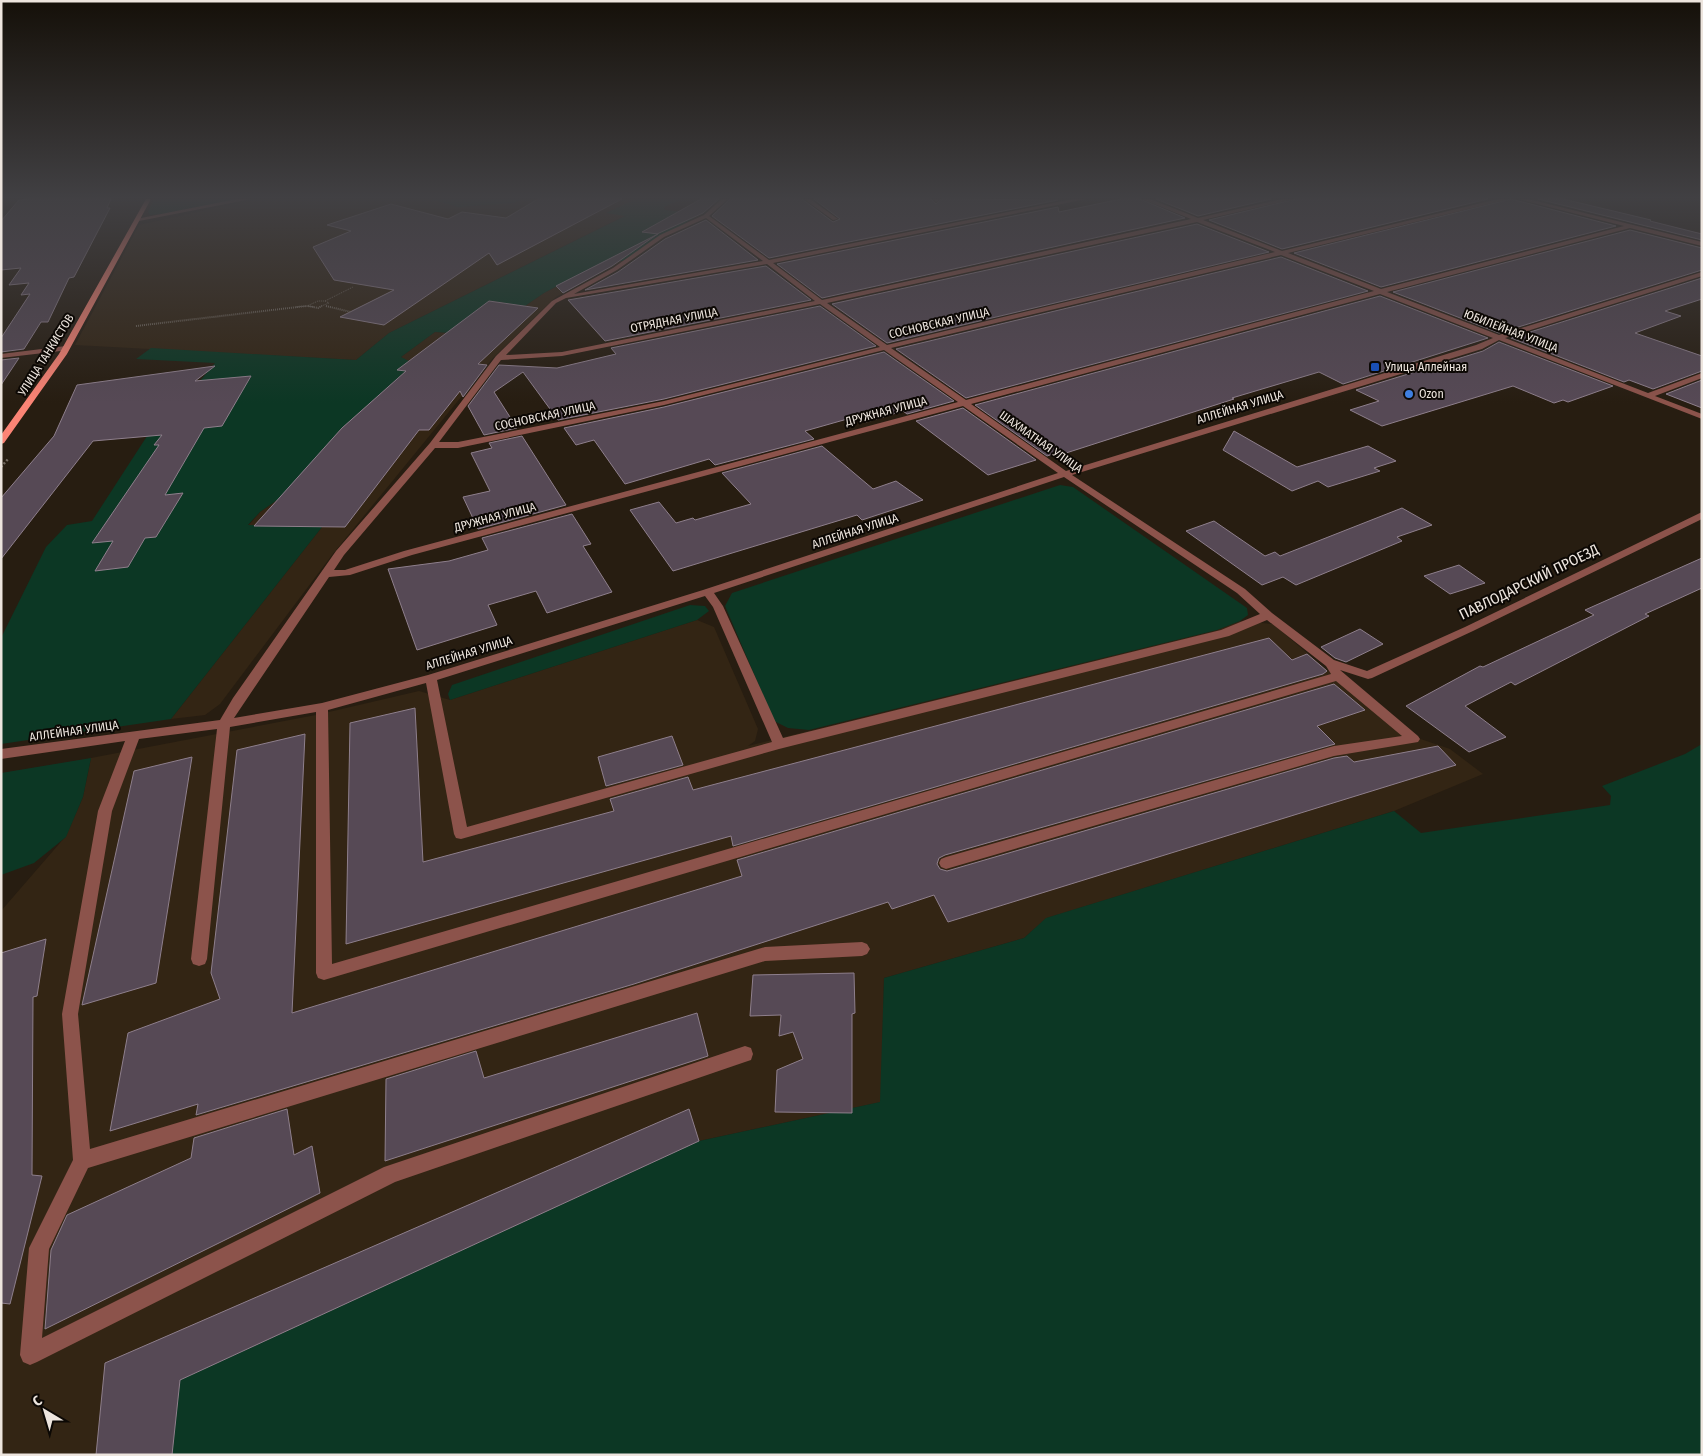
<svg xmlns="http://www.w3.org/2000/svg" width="1703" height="1456" viewBox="0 0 1703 1456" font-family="'Fira Sans Condensed',sans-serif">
	<rect width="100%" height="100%" fill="#271d11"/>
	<path fill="#332514" d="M256,199h174l28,8 56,-4 8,-4h114l-29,14 19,2 -237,118 -33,27 -281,-15 64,-120z
		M623,261l-67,36 -63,61 -161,197 -112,149 -15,11 -34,4 151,-192 -74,-1 12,-14 20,-14 62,-70 63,-57 -8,-1 12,-8 -8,-5 34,-25 45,3 23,-21 -26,-5 14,-8 34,5 19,-13 59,-31z
		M697,620l17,7 44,102 -3,12 -7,5 469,-116 23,-9 33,3 127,108 50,17 33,25 -89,37 -347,107 -23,20 -140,40 -3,124 -182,39 -519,239 -8,75h-171v-544l65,-75 17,-39 8,-39 225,-43 103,-24 31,9z"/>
	<path fill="#0c3724" d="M154,199h89l-81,15 -12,1 -2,-3z
		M430,199h92l-8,4 -56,4z
		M636,199h46l-18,8 1,3 35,4 -77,47 -20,1 -59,31 -19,13 -34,-5 -13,8 25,5 -23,21 -45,-3 -34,25 8,4 -11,9 8,1 -64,57 -62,70 -20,14 -12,13 74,2 -151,192 -170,25v-106l45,-91 21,-22 25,-4 81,-125 16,-2 26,-31 -79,-4 15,-11 205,12 33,-27 236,-117 -19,-3z
		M1060,485l13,2 174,121 1,7 -8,6 -23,9 -408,100 -21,-2 -14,-7 -49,-115 7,-13z
		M690,605l15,1 4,5 -12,9 -247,80 -2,-6 4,-9z
		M1702,744v711h-1530l8,-75 519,-239 181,-39 4,-124 140,-40 22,-20 348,-107 27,22 189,-28 1,-9 -9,-10 83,-32z
		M91,758l-8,39 -17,40 -32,26 -33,12v-102z"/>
	<path fill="#564955" stroke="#8e7f8c" d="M29,199h82l-4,9h3l-36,69 -5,1 -21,44h-7l-17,27 -23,3v-14l29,-44 -9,1 8,-12 -20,2 12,-17 -20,2v-49l18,-21z
		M538,199h84l-125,66 -8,-12 -105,72 -44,-8 54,-27 -60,-10 -21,-33 38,-16 -24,-6 64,-21 57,15 14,-7 44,6z
		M701,199h18l-16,14 -44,20 -47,33 -49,27 -7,-7 102,-52 -16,-2z
		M730,199h72l31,23 7,-3 -26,-20h117l5,5 5,-5 117,1 -289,58 -57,-42z
		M1121,199h19l45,19 -363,80 -45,-34 281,-57 1,5z
		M1156,199h115l-73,17z
		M1296,199h192l-206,50 -73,-29z
		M1511,199l105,27 -235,61 -87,-34z
		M1538,199h25l88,21 -1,1 52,13v6z
		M706,220l52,40 -173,30 33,-18 47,-33z
		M1197,224l72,28 -382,91 -55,-39z
		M1630,230l72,18v22l-203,63 -106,-41z
		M1281,257l87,34 -402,107 -70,-49z
		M766,266l45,34 -206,41 -37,-41z
		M1702,278v21l-37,12 16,5 -46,17 67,23v15l-49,18 -24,-9 -5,2 -113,-44z
		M1380,296l108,42 -145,46 -24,-12 -87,26 2,1 -168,54 -4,-2 -15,5 -72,-51z
		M489,301l49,7 -60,56 9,1 -24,32 -3,-6 -31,39h-10l-74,97 -91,-1 88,-98 64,-57 -9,-1z
		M820,306l56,40 -212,53 -106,21 -35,-48 -29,20 23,36 -33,7 -16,-29 31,-41 58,3 59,-14 -5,-6z
		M1499,342l114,44 -45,16 -5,-2 -9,3 -41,-17 -131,40 -32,-16 29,-9 -23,-11 127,-39z
		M884,352l70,49 -47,13 -4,-3 -37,11 -8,-6 -53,15 9,8 -99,26 -6,-6 -84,25 -31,-44 -18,5 -12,-17 100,-21z
		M19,358l-18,27v-25z
		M215,366l-20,15 56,-5 -29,50 -18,2 -39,67 18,-2 -27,44 -11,1 -17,29 -33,4 18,-30 -21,2 67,-98h-5l8,-10 -69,6 -92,118v-61l53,-62 23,-51z
		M1702,380v28l-36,-14z
		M963,408l73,52 -48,15 -72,-54z
		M1234,431l63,36 71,-21 28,15 -22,7 6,3 -52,16 -10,-6 -26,10 -69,-41z
		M522,436l44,69 -88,24 -15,-32 27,-6 -19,-38 21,-5 -3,-5z
		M822,446l51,43 23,-8 27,19 -61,20 -5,-5 -184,56 -43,-61 29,-8 17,21 17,-5 2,2 56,-16 -29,-31z
		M1402,508l30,17 -35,12 5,4 -106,44 -13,-8 -21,8 -76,-54 28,-10 51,35 10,-4 5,4z
		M572,514l19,30 -8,2 29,46 -65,21 -11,-22 -48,14 9,20 -80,25 -29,-81 61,-8 39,-11 -6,-12z
		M1702,558v30l-57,26 4,2 -134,69 -4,-3 -46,24 41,31 -37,15 -63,-46 74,-40 3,1 111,-52 -9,-5z
		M1459,565l26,18 -35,11 -26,-18z
		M1360,629l23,15 -37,18 -11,-4 -14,-11z
		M1269,638l23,22 15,-6 20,17 -4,3 -590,172 -2,-10 -385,108 4,-221 65,-15 8,154 191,-51 -4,-12 78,-22 5,13z
		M1334,684l31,26 -48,16 18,18 -390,111 -6,3 -2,6 3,5 7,2 387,-113 13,-2 7,6 84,-16 18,19 -508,157 -14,-27 -42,14 -4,-7 -254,82 -438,131 2,-11 -88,27 18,-98 92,-34 -9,-26 26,-223 68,-16 -13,279 450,-137 -5,-16z
		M672,736l11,29 -77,21 -8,-29z
		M192,757l-36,226 -74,22 52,-234z
		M46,939l-9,57 -4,1 -1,178 10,1 -32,128 -9,-1v-350z
		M854,973l1,40 -3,1v99l-77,-1 2,-42 26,-11 -10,-27 -14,4 2,-21 -31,1 3,-41z
		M697,1013l11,43 -323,105 1,-82 90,-28 8,27z
		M287,1109l7,46 18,-9 8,47 -275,136 6,-79 16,-35 124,-57 3,-20z
		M689,1109l10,32 -519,239 -8,75h-76l9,-92z"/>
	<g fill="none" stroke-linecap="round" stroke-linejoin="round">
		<path stroke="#736a60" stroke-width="1" stroke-dasharray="1 1" stroke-linecap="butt" d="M325,301l28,-14
			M326,306l6,1
			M296,307l11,-1
			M314,307l-7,-1 11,-5h7
			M319,307l10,-4 -4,-2"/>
		<path stroke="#736a60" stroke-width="2" stroke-dasharray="1 1" stroke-linecap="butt" d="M308,306l10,2 4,-2
			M326,306l25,6
			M136,326l170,-20"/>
		<path stroke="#736a60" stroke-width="2.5" stroke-dasharray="2 2" stroke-linecap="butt" d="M1,467l8,-9"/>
		<path fill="#8c534b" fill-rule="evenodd" d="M237,199h14l-112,22 -3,-2z
			M722,199h6l-19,17 60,44 304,-61h13l-313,64 49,37 369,-81 -49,-20h8l48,19 84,-19h12l-91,21 79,31 216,-52h11l-221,54 93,36 243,-63 -106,-27h10l174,43v4l-72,-18 -243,64 112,43 203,-63v4l-197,62 143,55 54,-20v5l-47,18 47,18v5l-203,-79 -17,9 -410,126 173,114 27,24 62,47 33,11 98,-44 237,-115v7l-229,112 -101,47 -4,1 -28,-9 78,66 2,3 -2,3 -84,14 -388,113 -5,-2 -2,-4 2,-4 5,-2 388,-111 68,-10 -66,-55 -1012,299 -6,-2 -2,-5v-261l-86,15 -23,232 -2,5 -6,2 -6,-2 -2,-5 26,-230 -78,10 -27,72 -34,203 12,135 675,-202 97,-5 5,2 3,5 -3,5 -5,2 -97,5 -677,207 -39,81 -7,89 342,-171 361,-121 6,2 2,6 -2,6 -6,2 -350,120 -358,180 -7,3 -7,-3 -3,-7 9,-107 44,-88 -11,-146 36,-203 27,-70 -124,18v-10l219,-29 13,-22 103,-147 94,-108 66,-87 56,-55 61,-33 47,-33 44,-20zM706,218l57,43 -189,33 43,-24 47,-33zM1197,222l78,30 -388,93 -60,-42zM1281,255l93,36 -408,109 -75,-52zM767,264l48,37 -253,51 -56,3 50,-52 10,-5zM1380,294l113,44 -17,7 -410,126 -95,-67zM820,304l60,43 -216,54 -206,41h-19l62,-82 61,-4zM884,350l74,52 -554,149 -59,19h-11l10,-15 91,-107h23l206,-43zM963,406l95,67 -355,117 -275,85 -106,28 -88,15 95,-141 21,-2 62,-20zM1064,477l173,116 23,21 -39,16 -438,108 -60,-132 -9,-13zM705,596l8,11 59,135 -305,85 -30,-147zM1267,620l59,46 5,8 -999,290 -4,-254 98,-27 28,151 2,4 5,1 318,-90 450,-113z
			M804,199h6l28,20 -5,1z
			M933,199h5l1,1 -3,2z
			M66,346h3v4l-68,8v-4z"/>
		<path fill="#fb8475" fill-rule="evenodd" d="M146,199h5l-84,155 -63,89 -3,1v-9l58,-81z"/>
	</g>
	<linearGradient id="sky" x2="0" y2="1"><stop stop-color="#151009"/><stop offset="0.49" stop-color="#414043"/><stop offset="1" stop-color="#414043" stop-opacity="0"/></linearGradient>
	<rect width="1703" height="403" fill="url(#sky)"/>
	<rect fill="#1a4fb4" stroke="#0c0804" stroke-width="2" x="1370" y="362" width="10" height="10" rx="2.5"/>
	<circle fill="#3f7fe0" stroke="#0c0804" stroke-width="2" cx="1409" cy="394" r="5"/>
	<g text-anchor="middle" stroke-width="4" stroke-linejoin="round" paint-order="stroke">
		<g font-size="12" fill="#ede5de" stroke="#0c0804">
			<text transform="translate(674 320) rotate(-11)" y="4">ОТРЯДНАЯ УЛИЦА</text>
			<text transform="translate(939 323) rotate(-13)" y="4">СОСНОВСКАЯ УЛИЦА</text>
			<text transform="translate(1511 331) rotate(21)" y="4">ЮБИЛЕЙНАЯ УЛИЦА</text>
			<text transform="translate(46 355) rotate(-58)" y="4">УЛИЦА ТАНКИСТОВ</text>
			<text transform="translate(1240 407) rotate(-17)" y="4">АЛЛЕЙНАЯ УЛИЦА</text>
			<text transform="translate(886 411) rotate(-15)" y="4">ДРУЖНАЯ УЛИЦА</text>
			<text transform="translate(545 416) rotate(-12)" y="4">СОСНОВСКАЯ УЛИЦА</text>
			<text transform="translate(1041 442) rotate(35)" y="4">ШАХМАТНАЯ УЛИЦА</text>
			<text transform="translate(495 517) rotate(-15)" y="4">ДРУЖНАЯ УЛИЦА</text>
			<text transform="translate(855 531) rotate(-18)" y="4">АЛЛЕЙНАЯ УЛИЦА</text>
			<text transform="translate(469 653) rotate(-17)" y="4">АЛЛЕЙНАЯ УЛИЦА</text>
			<text transform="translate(74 731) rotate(-8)" y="4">АЛЛЕЙНАЯ УЛИЦА</text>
		</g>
		<g font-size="12" fill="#ede5de" stroke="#0c0804" text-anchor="start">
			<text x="1385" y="371">Улица Аллейная</text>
			<text x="1419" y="398">Ozon</text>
		</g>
		<g font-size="15" fill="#ede5de" stroke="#0c0804">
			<text transform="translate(1529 582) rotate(-26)" y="5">ПАВЛОДАРСКИЙ ПРОЕЗД</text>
		</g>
	</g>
	<rect width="1703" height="1456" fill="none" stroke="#ede5de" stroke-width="5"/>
	<g transform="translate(45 1411) rotate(322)" stroke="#0c0804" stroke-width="4" paint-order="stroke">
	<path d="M0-4L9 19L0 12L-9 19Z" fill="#ede5de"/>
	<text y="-8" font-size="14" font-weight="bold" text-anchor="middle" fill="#ede5de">С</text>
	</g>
</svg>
